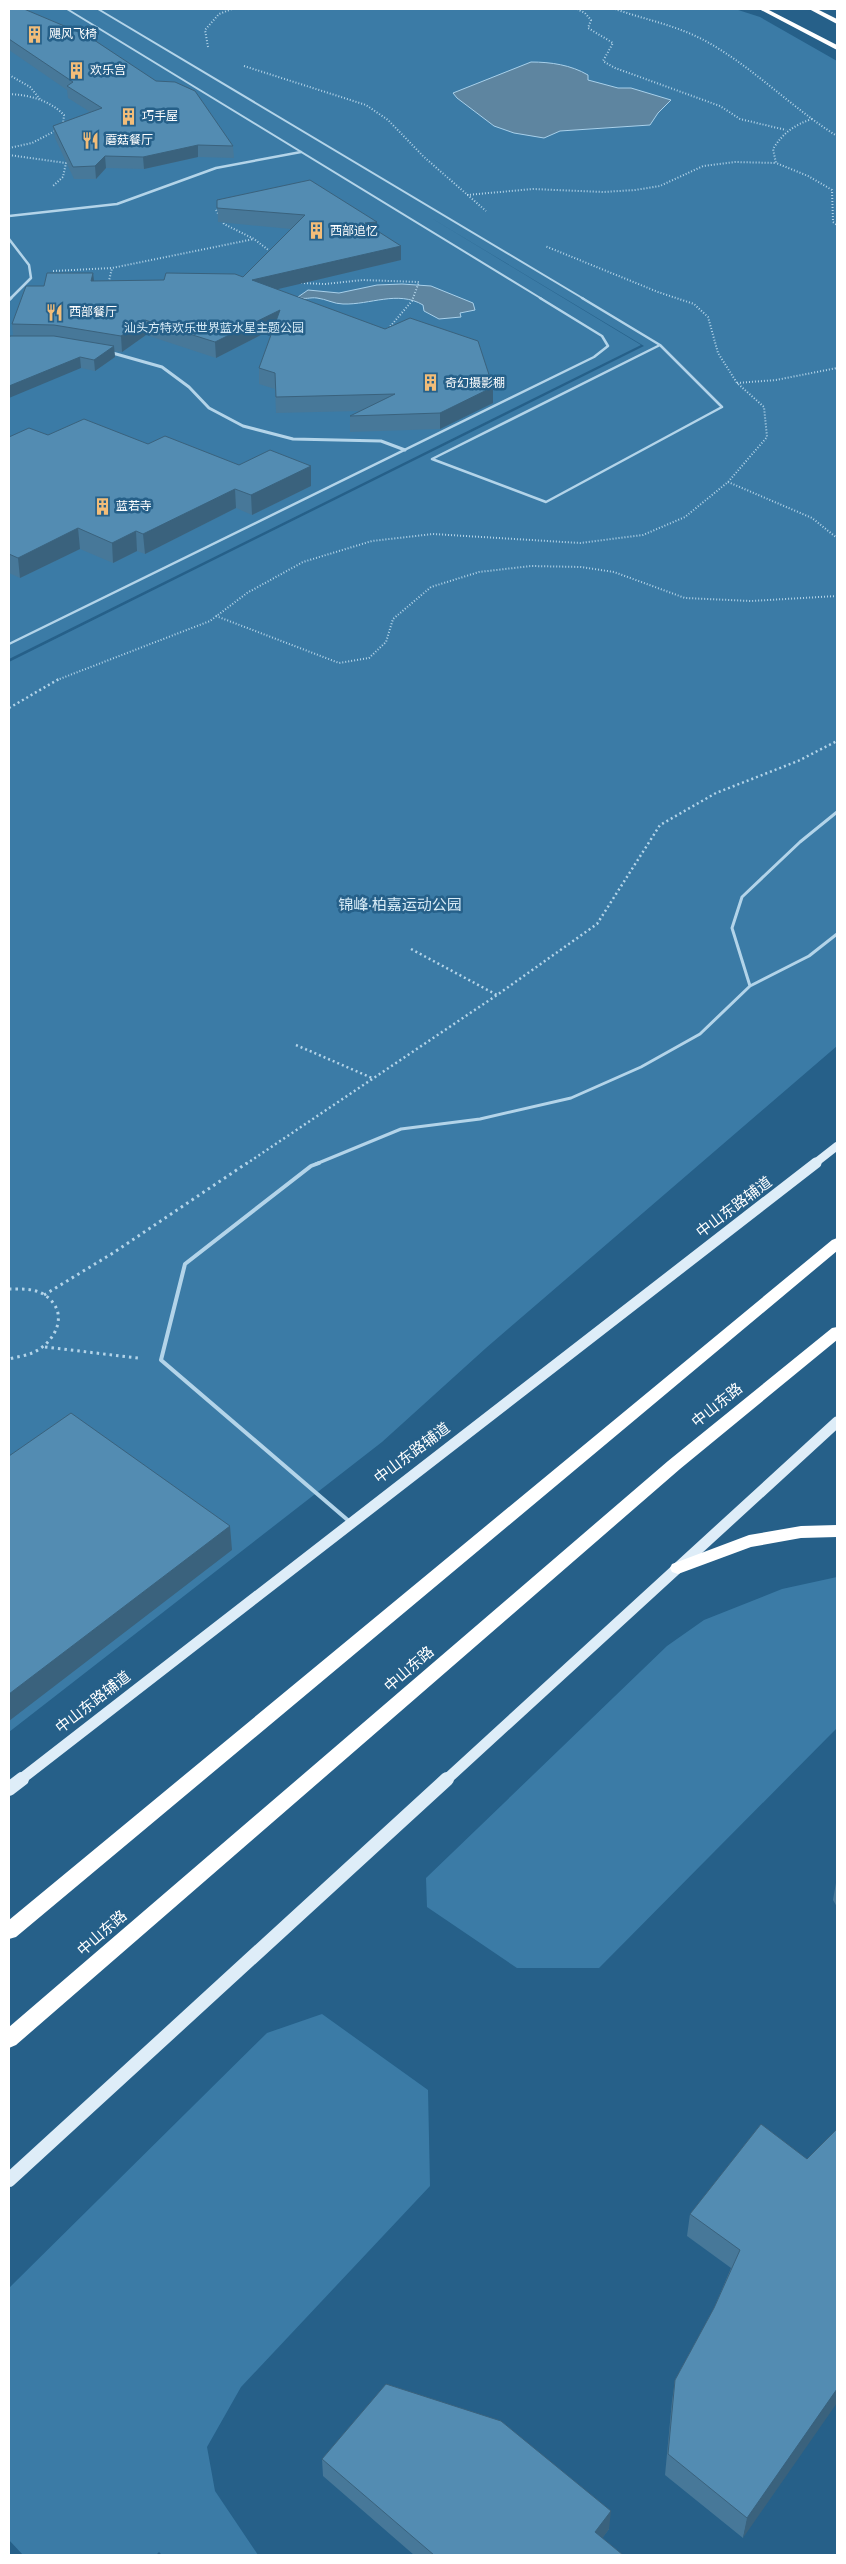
<svg xmlns="http://www.w3.org/2000/svg" width="846" height="2564" viewBox="0 0 846 2564" font-family="'Nunito Sans','Noto Sans SC',sans-serif">
	<rect width="100%" height="100%" fill="#266089"/>
	<path fill="#3b7ba6" d="M9,9h726l25,8 77,44v985l-351,302 -104,94 -373,290v-1070l635,-316 -221,-133 218,132 -632,314z
		M837,1577v151l-238,240h-82l-90,-61 -1,-29 241,-232 37,-26 78,-31z
		M322,2014l106,76 2,96 -189,201 -34,60 8,44 43,64h-96l-3,-3 -3,3h-133l-14,-15v-252l258,-255z"/>
	<path fill="#5e85a0" stroke="#a8d0ea" d="M531,62c20,0 40,3 57,13v5l30,8h13l40,12 -13,13 -8,12 -90,6 -16,7 -30,-5 -20,-7 -37,-28 -4,-5z
		M402,284l29,2 42,17 2,7 -15,3 1,4 -22,2 -15,-8 -1,-6c-25,-15 -53,0 -80,-1 -9,0 -17,-5 -26,-6 -7,-1 -12,2 -19,-1l10,-7 31,3 38,-8z"/>
	<g fill="none" stroke-linecap="round" stroke-linejoin="round">
		<path stroke="#b3d4e9" stroke-width="2" stroke-dasharray="1 2" stroke-linecap="butt" d="M577,9l8,4 6,7 -3,8 25,15 -10,18 12,7 105,38 20,13 46,11
			M615,9c31,11 65,17 94,34 46,26 83,65 128,93
			M208,47l-3,-17 14,-16 13,-5
			M244,66l122,39 22,15 36,37 62,54
			M9,75l21,12 10,12
			M9,94c21,1 40,6 55,21l-1,10
			M812,119c-18,6 -29,14 -39,30l3,14 32,13 24,14 1,32 4,3
			M9,148l23,-5 25,-13
			M9,155l57,8 -3,14 -10,9
			M467,195l66,-6 70,3 32,-2 25,-4 43,-20 32,-4 41,1
			M216,210l8,14 30,15 17,13
			M53,271l59,-3 142,-29
			M301,283l24,1 38,-4 56,2 -7,19 -24,28
			M108,285l4,-17
			M737,383l39,-3 61,-12
			M728,482l84,36 25,20
			M837,588v7
			M216,616l123,47 30,-5 17,-16 7,-23 38,-32 48,-15 52,-6 50,1 33,5 71,26 66,3 86,-5
			M57,680l153,-59 37,-28 56,-31 69,-21 61,-7 147,9 63,-8 42,-18 43,-35 39,-45 -3,-30 -27,-24 -19,-30 -10,-36 -14,-13 -36,-12 -113,-46"/>
		<path stroke="#b3d4e9" stroke-width="2.5" stroke-dasharray="2 3" stroke-linecap="butt" d="M9,708l50,-29
			M411,949l86,46
			M296,1045l76,33
			M246,1164l251,-169 100,-71 63,-99 56,-32 82,-32 39,-20"/>
		<path stroke="#b3d4e9" stroke-width="3" stroke-dasharray="2.5 4" stroke-linecap="butt" d="M9,1289c12,0 27,-1 37,7 25,18 8,48 -14,57 -7,3 -16,4 -23,6
			M44,1295l69,-42 134,-90
			M45,1347l93,11"/>
		<path stroke="#b3d4e9" stroke-width="2" d="M67,9l475,290
			M98,9l486,290"/>
		<path stroke="#b3d4e9" stroke-width="2.5" d="M582,298l78,47
			M660,345l62,62 -176,95 -114,-43z
			M9,644l585,-287 14,-11 -6,-10 -62,-38"/>
		<path stroke="#b3d4e9" stroke-width="3" d="M750,986l-18,-58 10,-31 58,-55 37,-30
			M316,1164l85,-35 79,-10 91,-21 70,-31 59,-33 50,-48 59,-30 28,-22"/>
		<path stroke="#b3d4e9" stroke-width="4" d="M319,1163l-8,3 -126,98 -24,96 189,162"/>
		<path stroke="#b3d4e9" stroke-width="2.5" d="M9,216l108,-12 99,-36 85,-16
			M9,239l20,26 2,13 -21,21"/>
		<path stroke="#b3d4e9" stroke-width="3" d="M9,300l2,-2
			M109,352l53,15 27,20 20,21 34,18 50,13 88,2 24,9"/>
		<path stroke="#deedf8" stroke-width="8" d="M814,1164l23,-18"/>
		<path stroke="#deedf8" stroke-width="11" d="M20,1780l796,-617
			M446,1780l391,-358"/>
		<path stroke="#deedf8" stroke-width="14" d="M9,1789l13,-10
			M9,2180l438,-401"/>
		<path fill="#fff" fill-rule="evenodd" d="M759,9h8l70,36v5z
			M809,9h8l20,10v5z
			M837,1238v13l-821,686 -7,2v-19l823,-680z
			M837,1327v13l-157,129 -664,576 -7,3v-21l659,-566 164,-133z
			M837,1525v12l-36,1 -50,9 -73,27 -6,-2 -2,-4 2,-4 77,-29 52,-9z"/>
	</g>
	<path fill="#477899" d="M9,9l224,137 1,12 -36,-1 -54,12 -38,-1 -10,11h-22l-19,-41 -2,-12 37,-14 -22,-14 -1,-8 -58,-40z
		M310,180l67,51 24,15v14l-124,29 216,114 -53,26 -90,3v-16l10,-5 -84,2 -1,-24 -16,-5v-16l14,-39 -57,29 -70,-23 -24,17 -8,-1 1,6 -20,14 -14,-3 -68,-32 -1,-12 32,-38 50,-5 70,-1 79,-3 48,-48 -73,-7 -1,-22z
		M48,435l100,9 91,21 72,21 -59,29 -16,-7 -91,46 -8,-3 -24,12 -33,-14 -60,29 -11,-5v-136z
		M837,1877v30l-4,-7z
		M837,2129l-94,409 -78,-63 7,-74 3,-21 39,-72 17,-40 -44,-32 3,-22 117,-55z
		M322,2459l287,70 -7,9 21,17h-209l-91,-79z"/>
	<path fill="#3a627d" d="M198,145v12l-54,12 -1,-12z
		M105,156l1,12 -10,11 -1,-13z
		M377,222v15l-12,-14z
		M401,246v14l-148,35 -1,-15z
		M93,273l2,15 -4,-7z
		M280,310v15l-64,33 -1,-16z
		M145,320l1,15 -24,17 -1,-16z
		M114,346l1,11 -20,14 -1,-11z
		M80,357l1,11 -72,30v-12z
		M493,387v16l-53,26v-16z
		M311,466v20l-59,29 -1,-20z
		M235,489l1,19 -91,46 -2,-20z
		M78,528l2,21 -60,29 -2,-20z
		M136,531l1,20 -24,12 -1,-20z
		M230,1526l2,24 -223,171v-27z
		M837,2389v14l-94,135 4,-20z
		M611,2511l-2,18 -15,21 1,-18z"/>
	<path fill="#538cb2" stroke="#3a627d" d="M9,9h15l64,27 68,45 19,1 20,9 38,55 -35,-1 -55,12 -38,-1 -10,10 -22,1 -20,-41 49,-18 -35,-22 6,-4 -64,-43z
		M310,180l67,42 -12,1 36,23 -149,34 133,49 25,-11 68,23 15,46 -53,26 -90,3 45,-22 -119,3 -1,-24 -16,-5 21,-58 -65,32 -70,-22 -24,16 -67,-11 -42,-1 14,-38h18l3,-13h46l-2,8 73,-1 2,-7 69,1 8,3 62,-62 -88,-7v-8z
		M10,336h44l60,10 -20,14 -14,-3 -71,29v-47z
		M84,419l64,25 17,-8 74,29 31,-15 41,16 -60,29 -16,-6 -92,45 -7,-3 -24,12 -34,-15 -60,30 -9,-4v-117l20,-9 19,7z
		M71,1413l159,113 -221,168v-238z
		M761,2124l46,35 30,-30v260l-90,129 -79,-64 7,-74 39,-72 26,-58 -50,-36z
		M386,2384l115,37 110,90 -16,21 28,23h-189l-112,-96z"/>
	<defs>
		<symbol id="building-bare" viewBox="-9 -9 18 18"><path d="M-4-6H4V6H1V3H-1V6H-4ZM-2.5-4.3h1.7v1.8h-1.7ZM.8-4.3h1.7v1.8H.8ZM-2.5-1h1.7V.8h-1.7ZM.8-1h1.7V.8H.8Z" fill="#f2bd79" stroke="#266089" stroke-width="2.5" paint-order="stroke"/></symbol>
		<symbol id="restaurant-bare" viewBox="-9 -9 18 18"><path d="M-5-6h1v4h1v-4h1v4h1v-4h1v5L-1.5 .5V6h-2V.5L-5-1ZM5-6V6H3V1.5H1.5Q1.5-4 5-6Z" fill="#f2bd79" stroke="#266089" stroke-width="2.5" paint-order="stroke"/></symbol>
	</defs>
	<g fill-rule="evenodd">
		<use href="#building-bare" x="22" y="22" width="25" height="25"/>
		<use href="#building-bare" x="64" y="58" width="25" height="25"/>
		<use href="#building-bare" x="116" y="104" width="25" height="25"/>
		<use href="#restaurant-bare" x="78" y="128" width="25" height="25"/>
		<use href="#building-bare" x="304" y="218" width="25" height="25"/>
		<use href="#restaurant-bare" x="42" y="300" width="25" height="25"/>
		<use href="#building-bare" x="418" y="370" width="25" height="25"/>
		<use href="#building-bare" x="90" y="494" width="25" height="25"/>
	</g>
	<g text-anchor="middle" stroke-width="5" stroke-linejoin="round" paint-order="stroke">
		<g font-size="12" fill="#fff" stroke="#266089" text-anchor="start">
			<text x="49" y="38">飓风飞椅</text>
			<text x="90" y="74">欢乐宫</text>
			<text x="142" y="120">巧手屋</text>
			<text x="105" y="144">蘑菇餐厅</text>
			<text x="330" y="235">西部追忆</text>
			<text x="69" y="316">西部餐厅</text>
			<text x="445" y="387">奇幻摄影棚</text>
			<text x="116" y="510">蓝若寺</text>
		</g>
		<g font-size="12" fill="#d7ebf7" stroke="#266089">
			<text x="214" y="332">汕头方特欢乐世界蓝水星主题公园</text>
		</g>
		<g font-size="15" fill="#d7ebf7" stroke="#266089">
			<text x="400" y="910">锦峰·柏嘉运动公园</text>
		</g>
		<g font-size="15" fill="#fff" stroke="#266089">
			<text transform="translate(734 1207) rotate(-37)" y="5">中山东路辅道</text>
			<text transform="translate(717 1405) rotate(-39)" y="5">中山东路</text>
			<text transform="translate(412 1453) rotate(-37)" y="5">中山东路辅道</text>
			<text transform="translate(409 1669) rotate(-41)" y="5">中山东路</text>
			<text transform="translate(93 1702) rotate(-38)" y="5">中山东路辅道</text>
			<text transform="translate(102 1933) rotate(-41)" y="5">中山东路</text>
		</g>
	</g>
	<rect width="846" height="2564" fill="none" stroke="#ffffff" stroke-width="20"/>
</svg>
